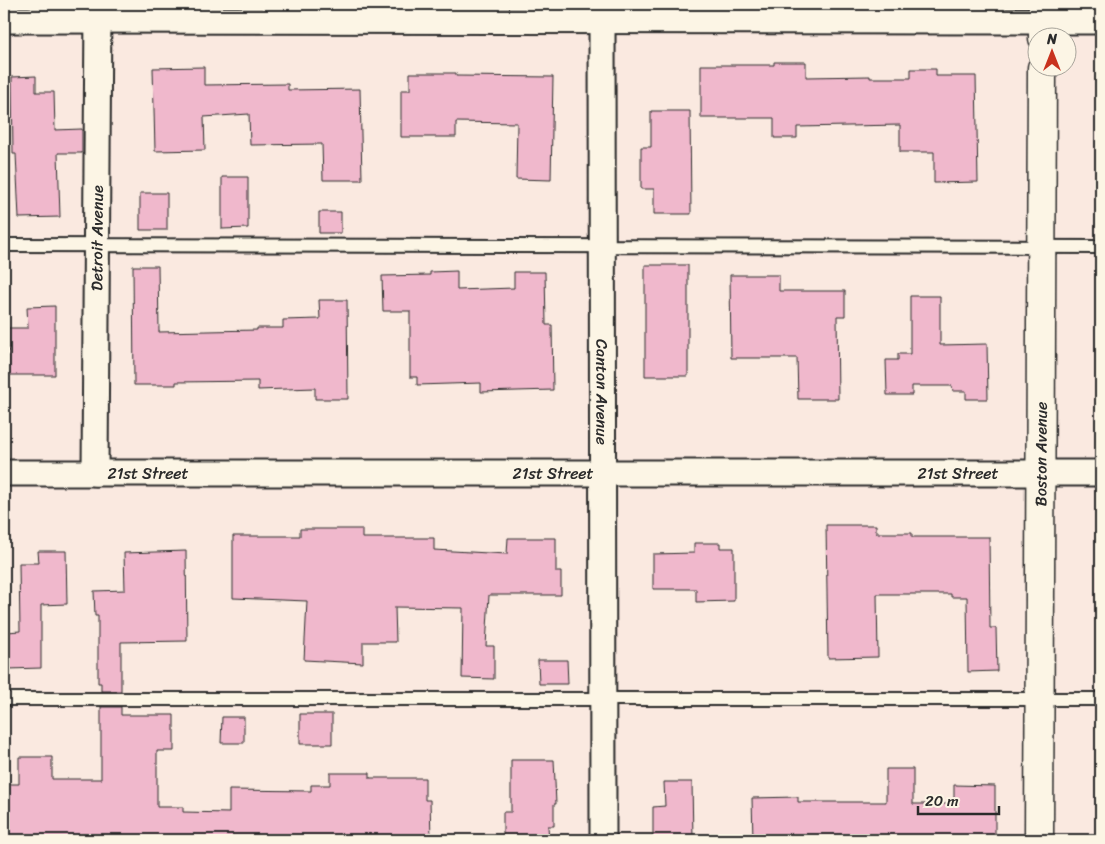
<svg xmlns="http://www.w3.org/2000/svg" width="1105" height="844" viewBox="0 0 1105 844" font-family="Sriracha,sans-serif">
	<rect width="100%" height="100%" fill="#fae9e0"/>
	<filter id="ink" filterUnits="userSpaceOnUse"><feTurbulence type="fractalNoise" baseFrequency=".02" numOctaves="2"/><feDisplacementMap in="SourceGraphic" scale="10" xChannelSelector="R" yChannelSelector="G"/><feConvolveMatrix kernelMatrix="1 2 1 2 8 2 1 2 1" color-interpolation-filters="sRGB"/></filter>
	<g filter="url(#ink)">
		<path fill="#f0b8cc" stroke="#2b2b2b" d="M774,62h32v15l64,-1v2h41v-9h25v7h40l2,106 -44,1v-31h-34v-27l-103,2v11h-23v-20h-73v-53h73z
			M204,67v18l84,-1v6l72,-1 2,91h-39l-1,-36 -72,1 -1,-31 -45,3 1,33 -50,1 -2,-83z
			M410,73h46v3l97,1 -2,103 -35,-1 1,-56 -61,-1v15h-55v-47h9z
			M36,76v16h18l1,38 27,-1v24h-24l2,64 -41,1 -3,-64h-3l-1,-77z
			M651,111h39l1,103h-37v-25h-13v-42h10z
			M222,177h26v51l-26,1z
			M140,193h27v37h-27z
			M319,212h22v21h-22z
			M645,265h43v111h-43z
			M133,266h25l1,66 98,-2v-2h26v-8l37,-1 -1,-19h28l1,99h-33v-11l-57,2v-9l-82,1v3h-42z
			M457,271v19l57,-2v-16h31l1,53h6l1,65 -72,2v-9l-64,2v-8h-7v-66h-27l-1,-35 48,-1v-3z
			M730,275h49v16h66v25h-8l1,83h-40l-1,-41h-66z
			M910,296h30v49l47,-1 1,55h-22v-8h-13l-1,-5h-40v9h-25l-1,-35h12v-6h12z
			M55,306v69h-46l-1,-47h20l-1,-21z
			M826,525h50v8h36v4h77l1,91h6l1,43 -29,1 -1,-75h-16v-3h-74l1,63 -50,1z
			M300,529h62v9h72v12l73,4 1,-16h48v34h5v23h-72l-3,51h8v33l-32,-1 1,-70 -68,-1 1,35h-33v21l-59,-3 3,-59 -74,-3v-62h67z
			M694,543h26v5h14v53l-38,1v-13h-43v-35l41,-1z
			M38,551h28l1,53 -26,1v63l-33,1 -1,-37 13,-1 -1,-68h20z
			M186,551l1,90 -66,1v49h-20v-8h-3v-67h-3l-1,-25 31,-1 -1,-37z
			M538,660h29l1,24h-29z
			M101,707h20v8h53v36h-17v56h26v5l46,1v-23l82,1v-6h19v-12h40v5h55v22h5l1,40h-98v-2h-45v2h-284v-56h15v-27h33v22h49z
			M300,714h32v30h-32z
			M222,717h22v26h-23z
			M511,760h43l2,44h-2v22h-6l1,14h-46v-28h8z
			M886,769h27v35h41v-19l41,1v54h-242l-1,-42 46,-1v5h88z
			M664,782h28l1,58h-40v-33l12,-1z"/>
		<g fill="none" stroke-linecap="round" stroke-linejoin="round">
			<defs>
				<path id="service" d="M4,245l1097,2
					M4,699h1097"/>
				<g id="minor">
					<path id="s1" d="M602,4l1,836"/>
					<path d="M4,20l1097,1"/>
					<path id="s2" d="M4,473h1097"/>
					<path id="s3" d="M95,473l3,-469"/>
				</g>
				<g id="tertiary">
					<path d="M1043,38v-34"/>
					<path id="s4" d="M1039,840l3,-772"/>
				</g>
			</defs>
			<use href="#service" stroke="#2b2b2b" stroke-width="16"/>
			<use href="#minor" stroke="#2b2b2b" stroke-width="29"/>
			<use href="#tertiary" stroke="#2b2b2b" stroke-width="31"/>
			<use href="#service" stroke="#fcf5e5" stroke-width="12"/>
			<use href="#minor" stroke="#fcf5e5" stroke-width="25"/>
			<use href="#tertiary" stroke="#fcf5e5" stroke-width="28"/>
		</g>
	</g>
	<g text-anchor="middle" stroke-width="4" stroke-linejoin="round" paint-order="stroke">
		<g font-size="16" fill="#2b2b2b" stroke="#fcf5e5">
			<text dy="6" stroke="none"><textPath href="#s3" startOffset="235">Detroit Avenue</textPath></text>
			<text dy="6" stroke="none"><textPath href="#s1" startOffset="388">Canton Avenue</textPath></text>
			<text dy="6" stroke="none"><textPath href="#s4" startOffset="386">Boston Avenue</textPath></text>
			<text dy="6" stroke="none"><textPath href="#s2" startOffset="144">21st Street</textPath></text>
			<text dy="6" stroke="none"><textPath href="#s2" startOffset="549">21st Street</textPath></text>
			<text dy="6" stroke="none"><textPath href="#s2" startOffset="954">21st Street</textPath></text>
		</g>
	</g>
	<rect width="1105" height="844" fill="none" stroke="#fcf5e5" stroke-width="20"/>
	<rect x="10" y="10" width="1085" height="824" fill="none" stroke="#2b2b2b" stroke-width="2" filter="url(#ink)"/>
	<g transform="translate(1052 52)"><circle r="24" fill="#fcf5e5" stroke="#a8a49b"/>
	<path d="M0-4L9 19L0 12L-9 19Z" fill="#c8321e"/>
	<text y="-8" font-size="14" font-weight="bold" text-anchor="middle" fill="#2b2b2b">N</text>
	</g>
	<path d="M918 806v8h81v-8" fill="none" stroke="#2b2b2b" stroke-width="2.5"/>
	<text x="925" y="806" font-size="15" fill="#2b2b2b" stroke="#fcf5e5" stroke-width="4" paint-order="stroke">20 m</text>
</svg>
